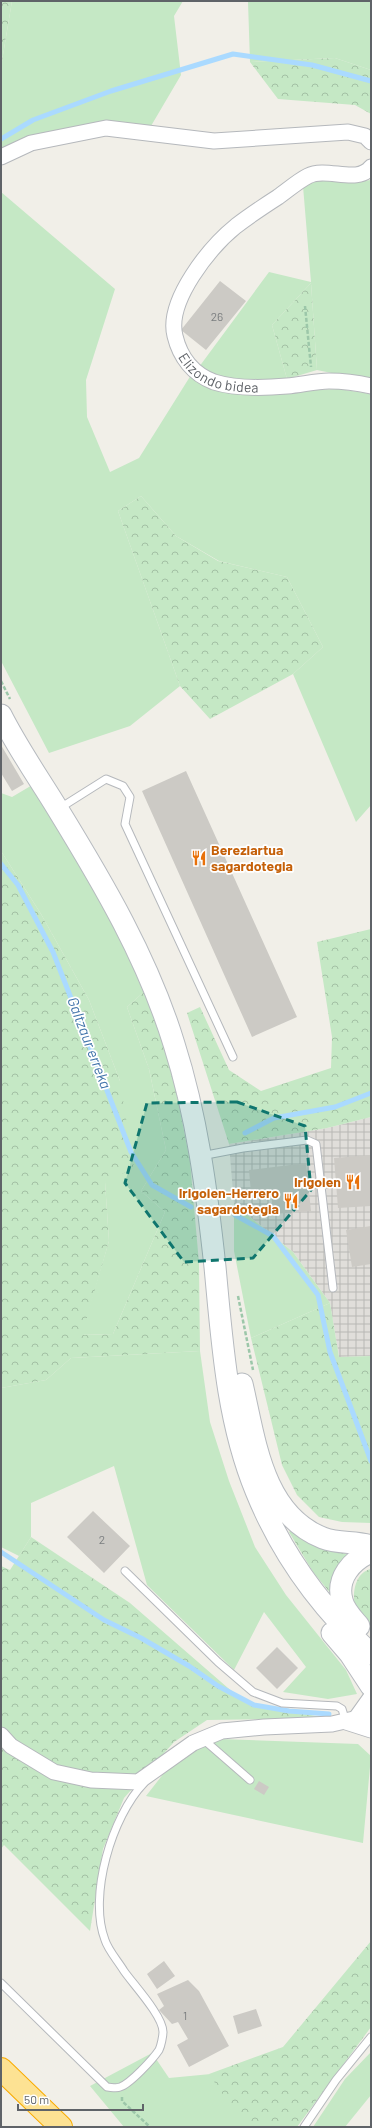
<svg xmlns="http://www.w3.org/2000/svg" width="372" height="2128" viewBox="0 0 372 2128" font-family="Barlow,sans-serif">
	<defs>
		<pattern id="industrial-grid" width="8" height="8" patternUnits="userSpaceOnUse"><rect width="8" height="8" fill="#e0deda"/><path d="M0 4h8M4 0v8" fill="none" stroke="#b9b8b5"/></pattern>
		<pattern id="forest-crowns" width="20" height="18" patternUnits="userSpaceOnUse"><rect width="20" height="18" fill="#c5e8c5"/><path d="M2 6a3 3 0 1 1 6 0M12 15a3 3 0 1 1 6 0" fill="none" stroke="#a3c0a4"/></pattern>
	</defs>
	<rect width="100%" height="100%" fill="#f1efe8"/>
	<path fill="url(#industrial-grid)" d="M371,1117v239l-32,1 -9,-54 -37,-51 -59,-48 -5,-60 98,-16z"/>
	<path fill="#c5e8c5" d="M12,1h171l-9,15 7,59 -30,51 -130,14 -20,8v-81z
		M371,1v69l-36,-12 -85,4 -2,-60z
		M320,180l28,3 23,-3v201l-54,-11 -6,-87 -39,42 15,54h-62l-26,-12 70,-95 42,10 -8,-96z
		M1,192l114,97 -29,91 1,37 23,55 29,-14 52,-83 96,16 52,-2 32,5v411l-15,17 -63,-148 30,-27 -36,-70 -68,-16 -43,-25 -35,-40 -23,15 62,175 -50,40 -81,27 -48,-92z
		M34,784l77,136 35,70 -19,17 22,62 17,81 -25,41 24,21 -52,122 -32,1 28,-94 -4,-59 15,-101 -31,-81 -48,-86 -40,-63v-58l11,4z
		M234,1204l59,48 37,51 -79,35 -17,-87z
		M200,1351l10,71 19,59 26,66 31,48 60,75 11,24 -29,5 -45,-7 23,-25 -42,-55 -30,58 -87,-85 -33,-119 -83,37v34l-12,19 -18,-9v-159l45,-8 25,-22z
		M219,1739l139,5 13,12 -8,87 -217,-47 18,-23 24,-20z
		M371,2052v43l-26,32h-32l32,-48z
		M152,2053l17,25 42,-4 34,53h-121l-34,-41z"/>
	<path fill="url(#forest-crowns)" d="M1,1h11l-11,66z
		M335,58l36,12v44l-16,-9 -77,-6 -28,-37z
		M311,283l6,87 -30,9 -15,-54z
		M141,496l35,40 42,25 69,16 36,70 -30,27 -83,45 -30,-33 -62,-175z
		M1,851l40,63 48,86 31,81 14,87 -29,14 4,59 -27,94 31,-1 52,-122 -24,-21 25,-41 -17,-81 -22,-62 19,-17 22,60 22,111 9,102 1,88 -129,7 -25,22 -45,8z
		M371,929v188l-44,11 -98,16 -42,-131 13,-6 29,63 32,21 70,-23 1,-31 -15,-95z
		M330,1303l9,54 32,-1v167l-29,-1 -23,-5 -22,-22 -15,-30 -31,-127z
		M293,1528l43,23 11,3 -12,18 -4,22 -18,-22 -24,-40z
		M31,1537l99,66 113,98 82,17 -118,2 -33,22 -50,56 -21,51 -13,82 -86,-86 -3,4v-283l9,4z
		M371,1569v57c-5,-5 -14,-13 -16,-20 -3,-12 0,-34 16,-37z
		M371,1941v86l-74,100h-53l-35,-53 74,-27z"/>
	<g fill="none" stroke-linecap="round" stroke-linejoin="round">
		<path stroke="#aadaff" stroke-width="5" d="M1,139l32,-19 78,-29 122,-37 79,11 59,16
			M1,864l17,21 35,67 78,200 21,33 39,22
			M245,1133l29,-15 61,-11 36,-14
			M235,1215l38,21 45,59 12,57 41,109
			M1,1552l103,68 37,18 48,28 29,20 36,19 35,6 40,3"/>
	</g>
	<path fill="#cccac5" d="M220,281l26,20 -40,49 -25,-20z
		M1,745l23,39 -12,7 -11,-18z
		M186,771l111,246 -45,20 -110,-246z
		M371,1155v51l-33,2 -4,-50z
		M306,1163l5,48 -38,3 -2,-23 -20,2 -2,-23z
		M371,1226v38l-19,3 -6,-37z
		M93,1511l37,35 -26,27 -37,-36z
		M277,1647l21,21 -21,21 -21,-21z
		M259,1781l10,6 -5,8 -10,-6z
		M164,1961l11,15 -18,13 -10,-15z
		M188,1980l11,11 30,55 -40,21 -12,-22 11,-6 -10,-17 -6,2 -13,-14 5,-4 -7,-12z
		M256,2009l6,17 -24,8 -5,-18z"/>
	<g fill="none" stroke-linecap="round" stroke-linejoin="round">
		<defs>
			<path id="lane" d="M60,808l46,-29 17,7 7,11 -5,27 108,233
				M201,1156l42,-8 64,-8 9,4 17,144
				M125,1571l93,91 35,30 29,11 55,3 5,3 4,13
				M203,1739l47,41
				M1,1983l106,104c4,0 9,2 13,0 10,-3 33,-28 39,-37 2,-4 4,-14 4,-18 0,-16 -30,-48 -39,-61 -6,-10 -16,-21 -19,-31 -17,-44 7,-124 39,-157
				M304,2127l32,-47 35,-43"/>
			<g id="street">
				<path d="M1,157l30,-14 75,-15 108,13 134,-9 17,4 6,6"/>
				<path id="s1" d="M371,167c-14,18 -44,-1 -63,9 -10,5 -20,14 -30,21 -14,9 -29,19 -42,29 -26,21 -70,75 -61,110 5,21 18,38 39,46 22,7 50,6 73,4 14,-1 28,-5 42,-5 13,0 29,2 42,5"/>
				<path d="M356,1718l15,-21"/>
				<path d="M346,1722l25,8"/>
				<path d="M1,1735l10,11 43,26 37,8 47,2 55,-39 29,-12 42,-4 68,-3 39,-9"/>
			</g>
			<path id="secondary" d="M1,715c16,32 37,62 56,93 46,75 91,151 117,236 23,72 33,148 41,223 7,74 12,154 41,224 25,62 66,118 115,163
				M242,1384c13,55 20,130 81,154 15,6 33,3 48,8
				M359,1626c-6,-7 -15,-16 -17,-26 -6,-22 10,-40 29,-48
				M332,1633l18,21 21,32"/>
			<path id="highway" d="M1,2069l60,58"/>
		</defs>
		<use href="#lane" stroke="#b5b8bc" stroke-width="9"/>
		<use href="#street" stroke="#b5b8bc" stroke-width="17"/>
		<use href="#secondary" stroke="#b6babf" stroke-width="23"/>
		<use href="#highway" stroke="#f9ab00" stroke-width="24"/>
		<path stroke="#9cc7a9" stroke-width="2.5" stroke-dasharray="4 2" stroke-linecap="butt" d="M305,306l6,61
			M1,681l9,18
			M238,1296l15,74
			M122,2097v4l28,26"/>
		<use href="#lane" stroke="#fff" stroke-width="7"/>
		<use href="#street" stroke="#fff" stroke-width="15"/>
		<use href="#secondary" stroke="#fff" stroke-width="21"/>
		<use href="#highway" stroke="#fde293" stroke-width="22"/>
	</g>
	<path fill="#0f766e" fill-opacity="0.2" stroke="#0f766e" stroke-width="3" stroke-dasharray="8 5" stroke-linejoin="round" d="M237,1102l68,24 6,64 -58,68 -69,4 -59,-79 22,-80z"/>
	<defs>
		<symbol id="restaurant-bare" viewBox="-9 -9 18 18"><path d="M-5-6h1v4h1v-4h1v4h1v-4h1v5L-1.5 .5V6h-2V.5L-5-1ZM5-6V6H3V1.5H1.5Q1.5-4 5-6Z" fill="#e8710a" stroke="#fff" stroke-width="2.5" paint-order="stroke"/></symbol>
	</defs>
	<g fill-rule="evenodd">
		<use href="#restaurant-bare" x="188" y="847" width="22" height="22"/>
		<use href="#restaurant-bare" x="342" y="1171" width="22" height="22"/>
		<use href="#restaurant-bare" x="280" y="1190" width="22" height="22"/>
	</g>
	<g text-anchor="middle" stroke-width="3.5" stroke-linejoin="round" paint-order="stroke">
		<g font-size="12" fill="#7a7d7f">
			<text x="217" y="321">26</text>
			<text x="102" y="1544">2</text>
			<text x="185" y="2020">1</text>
		</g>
		<g font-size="14" fill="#5f6368" stroke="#fff">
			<text dy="5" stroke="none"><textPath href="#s1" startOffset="348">Elizondo bidea</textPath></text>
		</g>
		<g font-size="14" font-weight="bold" fill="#c56008" stroke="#fff" text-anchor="end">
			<text x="211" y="855" text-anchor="start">Bereziartua<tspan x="211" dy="16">sagardotegia</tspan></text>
			<text x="341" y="1187">Irigoien</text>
			<text x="279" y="1198">Irigoien-Herrero<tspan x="279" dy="16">sagardotegia</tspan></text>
		</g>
		<g font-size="15" font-style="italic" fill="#4174aa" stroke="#fff">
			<text transform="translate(89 1043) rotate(69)" y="5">Galtzaur erreka</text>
		</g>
	</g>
	<rect width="372" height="2128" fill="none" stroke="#5f6368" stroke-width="4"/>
	<path d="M18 2104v6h125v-6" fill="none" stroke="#5f6368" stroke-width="2"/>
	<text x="24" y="2104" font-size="12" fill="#5f6368" stroke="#ffffff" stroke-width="3" paint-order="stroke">50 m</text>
</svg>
